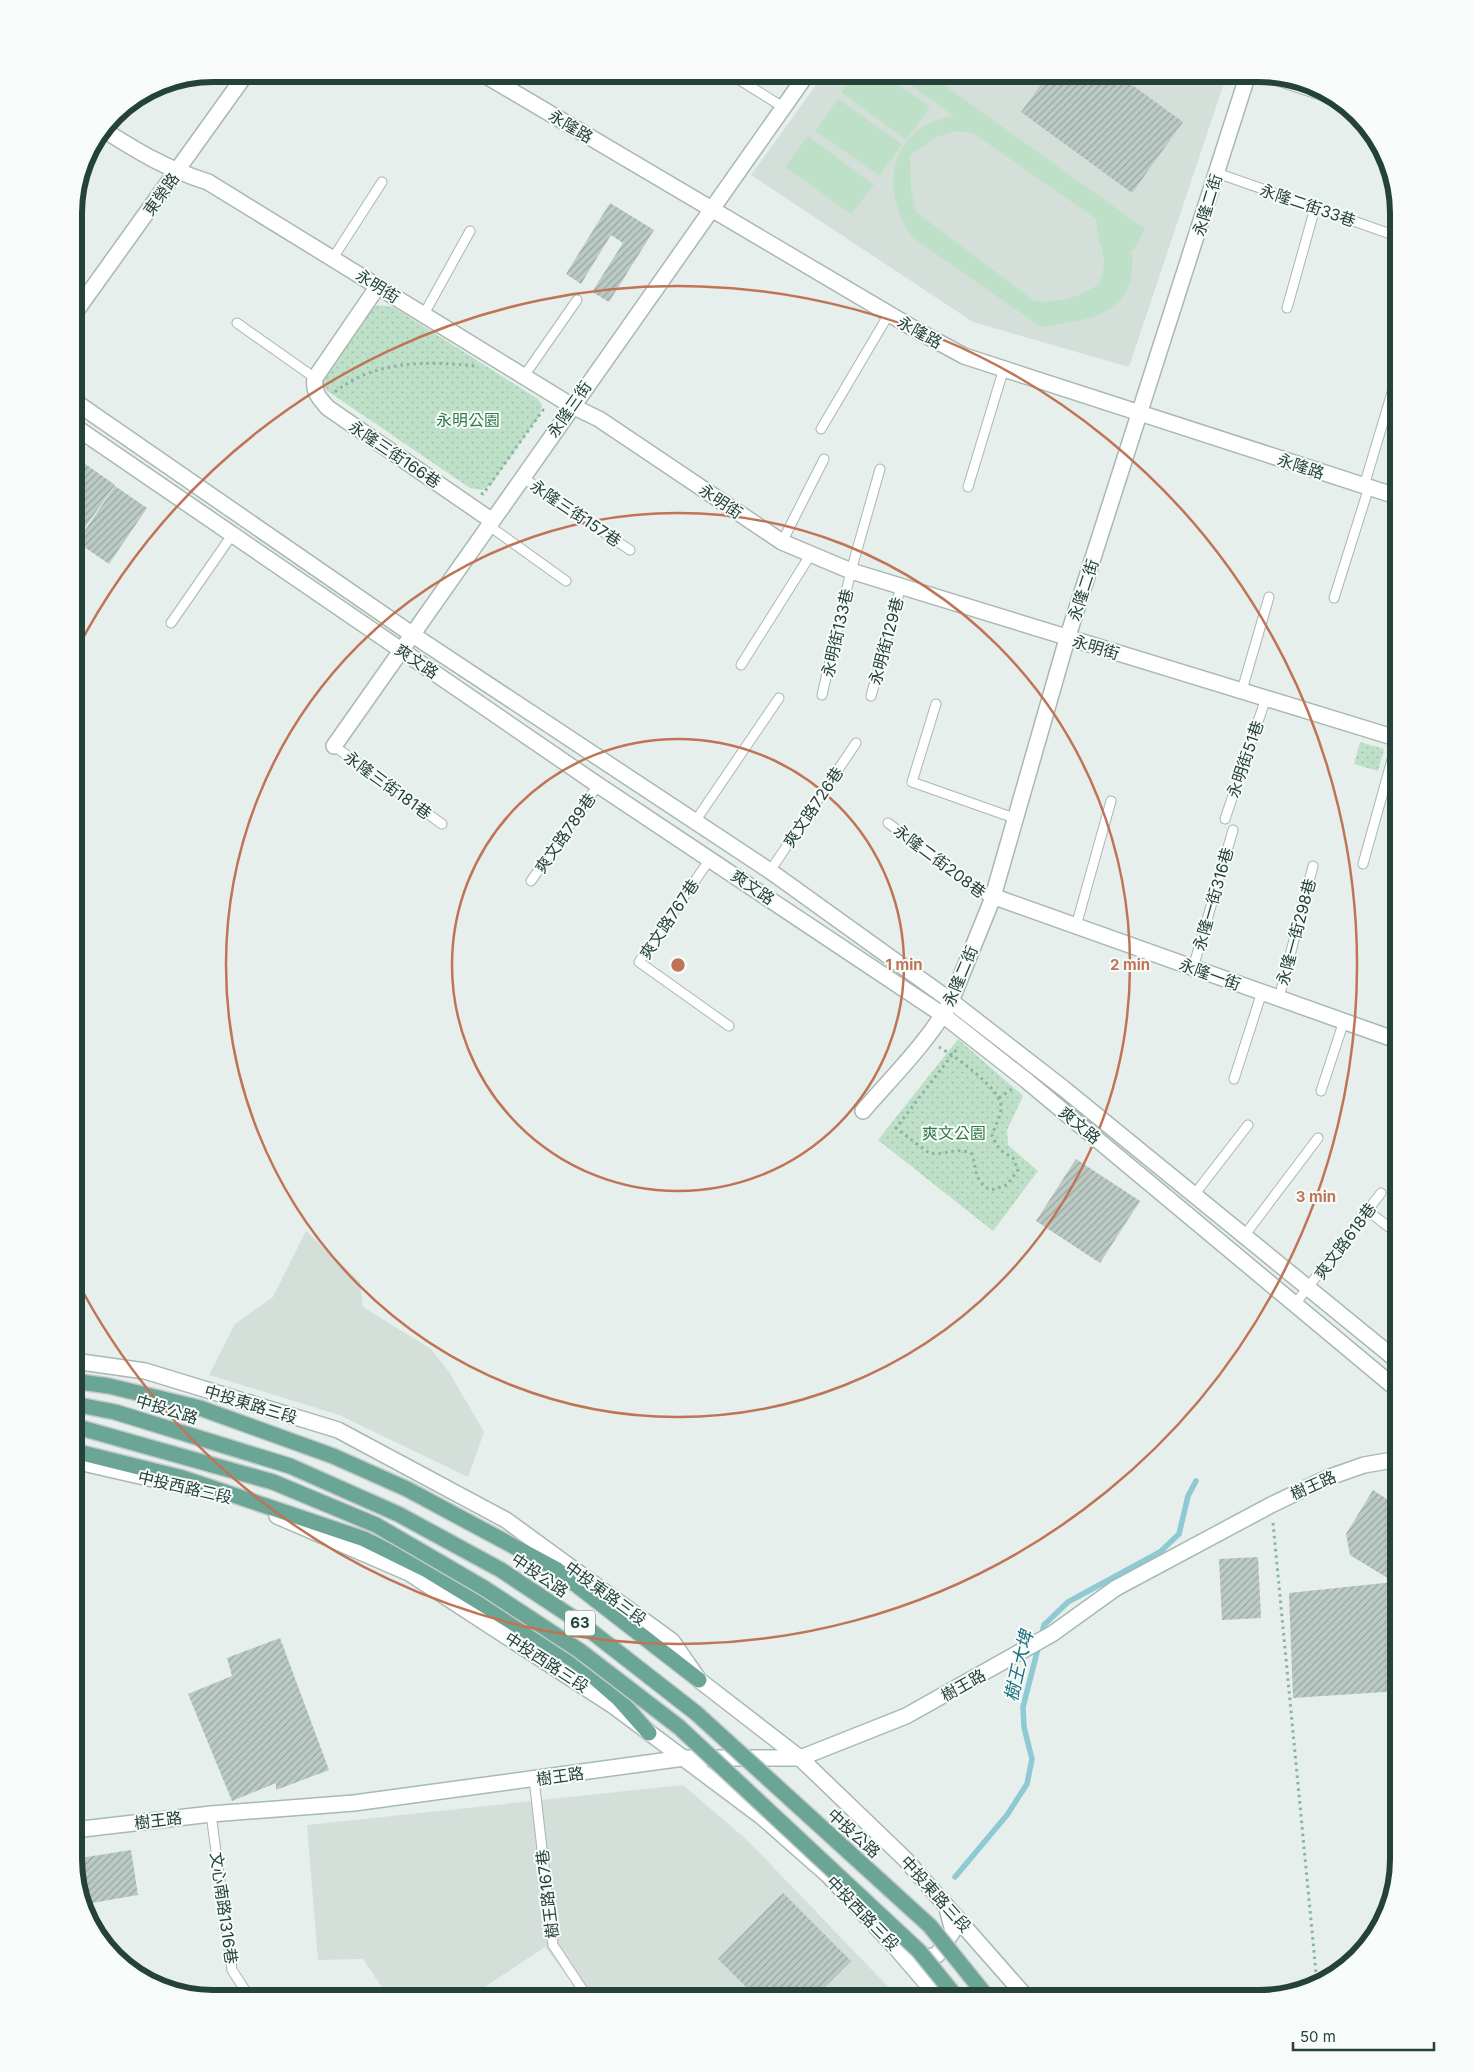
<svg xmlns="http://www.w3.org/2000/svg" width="1473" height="2072" viewBox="0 0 1473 2072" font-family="Inter,'Noto Sans TC',sans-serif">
	<defs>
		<pattern id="park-dots" width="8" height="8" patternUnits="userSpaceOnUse" patternTransform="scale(1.25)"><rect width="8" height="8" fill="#bfe0c8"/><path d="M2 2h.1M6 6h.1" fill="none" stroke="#a4c1ad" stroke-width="1.8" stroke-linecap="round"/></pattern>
		<pattern id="building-hatch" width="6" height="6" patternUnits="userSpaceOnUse" patternTransform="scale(1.25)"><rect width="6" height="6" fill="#bbcac4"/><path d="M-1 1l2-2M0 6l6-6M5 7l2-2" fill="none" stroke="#98a6a0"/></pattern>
	</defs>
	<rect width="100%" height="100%" fill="#e6efeb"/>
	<path fill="#d4dfda" d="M824,74h403l-98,293 -156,-45 -222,-147z
		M306,1231l54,51 3,25 68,42 18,23 35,60 -16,45 -129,-62 -130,-40 26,-51 38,-27z
		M683,1785l64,55 152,158h-315l-39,-51 -77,51h-79l-26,-39 -45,1 -11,-135z"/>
	<path fill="#bfe0c8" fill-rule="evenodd" d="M855,74h29l46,33 -24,33 -65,-48z
		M896,74h33l216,155 -12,22 -3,-2c4,11 3,16 1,27 -7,44 -56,45 -90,51l-128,-89c-26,-35 -30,-86 11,-112 8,-6 19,-7 29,-10zM955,131l18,2 123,86c1,29 15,35 3,65 -21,14 -39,19 -64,17l-119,-89 -5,-24 -1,-33 27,-18z
		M838,99l64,45 -22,32 -65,-45z
		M808,136l66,49 -23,29 -66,-47z"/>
	<path fill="url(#park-dots)" d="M378,305l15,2 145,92 4,6 -2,10 -49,70 -9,5 -12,-2 -144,-98 -3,-4v-7l48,-70z
		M1360,742l24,7 -6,22 -24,-7z
		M958,1039l65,57 -16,34 1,15 30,26 -45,60 -115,-91z"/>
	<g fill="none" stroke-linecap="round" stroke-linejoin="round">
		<path stroke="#8ec9d4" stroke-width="5.5" d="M955,1877l52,-62 20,-31 5,-25 -8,-32 -1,-20 21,-82 24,-23 92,-50 19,-18 9,-38 8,-15"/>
	</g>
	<path fill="url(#building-hatch)" d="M1049,74h68l66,48 -51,71 -111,-81z
		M610,203l44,27 -45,72 -17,-10 31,-49 -12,-8 -30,49 -15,-10z
		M74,456l41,29 -41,58z
		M115,486l32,22 -38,56 -32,-22z
		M1076,1159l64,42 -40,62 -64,-42z
		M1373,1490l26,17v184l-106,7 -4,-105 105,-11 -44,-27 -4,-21z
		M1258,1557l3,61 -39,2 -3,-61z
		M280,1638l49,132 -53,20v-7l-44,18 -44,-107 44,-18 -5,-18z
		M131,1850l7,45 -52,9 -12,-45z
		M783,1893l68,68 -33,33 -7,-7 -12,11h-42l-39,-39z"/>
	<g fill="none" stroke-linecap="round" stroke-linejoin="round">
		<defs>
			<path id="lane" d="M730,74l53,33
				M1257,74l81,27
				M1217,173l182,64
				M333,258l49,-76
				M1287,308l28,-100
				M424,314l46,-83
				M237,323l78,55
				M524,376l53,-76
				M821,429l68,-115
				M522,477l108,73
				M1364,486l35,-117
				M968,487l36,-119
				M488,525l78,56
				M782,542l42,-83
				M1334,598l35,-111
				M171,623l61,-88
				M741,665l70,-111
				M1242,690l27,-93
				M822,695l29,-124 29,-102
				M871,696l30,-110
				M936,704l-24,78 102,36
				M334,746l108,78
				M1225,819l41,-121
				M694,823l85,-125
				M888,823l104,77
				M710,859l-71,103 90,64
				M1363,864l35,-126
				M770,871l86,-128
				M531,881l67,-96
				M1076,926l35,-125
				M1193,968l40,-138
				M1279,998l34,-132
				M1234,1079l28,-87
				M1321,1091l23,-70
				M1194,1195l54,-70
				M1368,1211l31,24
				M1244,1236l74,-98
				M1295,1304l86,-111
				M534,1779l19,166 35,53
				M211,1814l21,156 18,28"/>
			<path id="street" d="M483,74l435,257 46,25 435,141
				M104,130c36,23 63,39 104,52l364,224 27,13 183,123 69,29 548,168
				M378,286l-63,92c-2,14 4,20 13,30l163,112
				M74,314l172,-240
				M74,401l339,234 357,236 181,130 112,87 336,274
				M74,426l524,359 345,230 84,66 372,310
				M334,746l473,-672
				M992,896l407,145
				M863,1111c31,-36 65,-69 88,-110l41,-101 75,-261 181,-565
				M74,1361l71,10 193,59 168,90 166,121 27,39 101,78 105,101 122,139
				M74,1461l118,27
				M277,1516l132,57 206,134 147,110 66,58 68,73 43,50
				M913,1957l3,2 21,-4 16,-24 -6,-23"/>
			<path id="secondary" d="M74,1830l137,-16 143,-11 330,-45h116l106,-42 146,-82 64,-46 155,-83 56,-27 37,-13 35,-6"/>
			<path id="primary" d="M74,1381l35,5 91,22 133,48 74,33 149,80 143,111
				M74,1451l109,27 181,61 63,31 147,90 44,38 31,35"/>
		</defs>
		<use href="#lane" stroke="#a8b8b2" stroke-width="11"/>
		<use href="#street" stroke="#a8b8b2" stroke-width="18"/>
		<use href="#secondary" stroke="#a4bbb3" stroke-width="18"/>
		<use href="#primary" stroke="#c2cac8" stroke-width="18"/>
		<path stroke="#86b3a5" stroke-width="3" stroke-dasharray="2.5 4" stroke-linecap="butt" d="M335,392c40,-32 91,-31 140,-26
			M481,493l2,1 60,-84 -2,-3
			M939,1047c16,9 61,41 62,59 1,8 -7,22 -9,30l8,14 13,8 5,12 -11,15 -16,5c-17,-8 -14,-20 -19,-36 -14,-8 -27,2 -43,-1l-33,-25 56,-73 7,-8
			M999,1098l13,-9
			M1273,1523l44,460"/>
		<use href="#lane" stroke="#fff" stroke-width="9"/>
		<use href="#street" stroke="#fff" stroke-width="15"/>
		<use href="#secondary" stroke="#fff" stroke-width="15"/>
		<use href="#primary" stroke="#6aa596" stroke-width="15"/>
		<defs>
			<path id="primary-bridge" d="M74,1404l41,8 175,54 108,48 103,56 77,51 118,92 234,213 58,72
				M74,1426l199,56 103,43 108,63 96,63 99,76 240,224 38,47"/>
		</defs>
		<use href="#primary-bridge" stroke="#c2cac8" stroke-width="18" stroke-linecap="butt"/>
		<use href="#primary-bridge" stroke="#6aa596" stroke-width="15"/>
	</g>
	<g fill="none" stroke="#c07456" stroke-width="2.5">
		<circle cx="678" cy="965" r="226"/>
		<circle cx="678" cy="965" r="452"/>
		<path d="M76 651A679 679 0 1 1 76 1279"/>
	</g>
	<g text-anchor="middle" stroke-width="4" stroke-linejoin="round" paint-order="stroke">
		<rect fill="#f7fbf9" stroke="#637a73" stroke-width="1" x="565" y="1610.5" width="30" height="25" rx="4"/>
		<g font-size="15" font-weight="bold" fill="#24423a">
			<text x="580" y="1628">63</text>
		</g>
		<g font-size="16" fill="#24423a" stroke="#f7fbf9">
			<text transform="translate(571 126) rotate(31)" y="6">永隆路</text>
			<text transform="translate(161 194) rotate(-54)" y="6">東榮路</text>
			<text transform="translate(1207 205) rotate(-73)" y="6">永隆二街</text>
			<text transform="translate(1308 205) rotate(19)" y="6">永隆二街33巷</text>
			<text transform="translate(378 286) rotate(32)" y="6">永明街</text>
			<text transform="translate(920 332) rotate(29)" y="6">永隆路</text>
			<text transform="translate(569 409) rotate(-55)" y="6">永隆三街</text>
			<text transform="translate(395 454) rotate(34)" y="6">永隆三街166巷</text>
			<text transform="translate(1301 466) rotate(18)" y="6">永隆路</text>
			<text transform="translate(721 501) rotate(34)" y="6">永明街</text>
			<text transform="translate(576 513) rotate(34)" y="6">永隆三街157巷</text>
			<text transform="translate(1083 590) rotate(-72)" y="6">永隆二街</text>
			<text transform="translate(837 633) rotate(-77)" y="6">永明街133巷</text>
			<text transform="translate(886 641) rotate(-75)" y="6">永明街129巷</text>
			<text transform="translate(1096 647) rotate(17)" y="6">永明街</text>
			<text transform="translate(417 661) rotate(34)" y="6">爽文路</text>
			<text transform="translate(1245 759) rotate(-71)" y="6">永明街51巷</text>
			<text transform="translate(388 785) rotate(36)" y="6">永隆三街181巷</text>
			<text transform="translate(813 807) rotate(-56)" y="6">爽文路726巷</text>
			<text transform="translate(565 833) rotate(-55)" y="6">爽文路789巷</text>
			<text transform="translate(940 861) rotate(37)" y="6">永隆二街208巷</text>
			<text transform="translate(753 887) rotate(34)" y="6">爽文路</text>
			<text transform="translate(1213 899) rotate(-74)" y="6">永隆一街316巷</text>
			<text transform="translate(669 919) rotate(-56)" y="6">爽文路767巷</text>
			<text transform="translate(1296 932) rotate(-75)" y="6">永隆一街298巷</text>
			<text transform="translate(1210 974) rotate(20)" y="6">永隆一街</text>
			<text transform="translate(960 976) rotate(-67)" y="6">永隆二街</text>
			<text transform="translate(1080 1125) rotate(40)" y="6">爽文路</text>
			<text transform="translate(1345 1241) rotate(-53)" y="6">爽文路618巷</text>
			<text transform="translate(251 1404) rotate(17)" y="6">中投東路三段</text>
			<text transform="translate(167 1409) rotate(17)" y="6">中投公路</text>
			<text transform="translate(1313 1485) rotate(-24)" y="6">樹王路</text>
			<text transform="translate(185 1487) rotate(13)" y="6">中投西路三段</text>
			<text transform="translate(540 1575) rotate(34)" y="6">中投公路</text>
			<text transform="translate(606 1593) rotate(36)" y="6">中投東路三段</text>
			<text transform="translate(547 1662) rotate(33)" y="6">中投西路三段</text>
			<text transform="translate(963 1685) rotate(-29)" y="6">樹王路</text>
			<text transform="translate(560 1776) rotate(-8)" y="6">樹王路</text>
			<text transform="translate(158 1820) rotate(-7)" y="6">樹王路</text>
			<text transform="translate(854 1833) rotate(42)" y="6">中投公路</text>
			<text transform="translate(547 1894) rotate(-97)" y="6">樹王路167巷</text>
			<text transform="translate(936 1894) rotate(48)" y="6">中投東路三段</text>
			<text transform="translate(224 1908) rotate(82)" y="6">文心南路1316巷</text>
			<text transform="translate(863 1913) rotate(46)" y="6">中投西路三段</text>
		</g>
		<g font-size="16" fill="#2d7a4b" stroke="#f7fbf9">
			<text x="468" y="426">永明公園</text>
			<text x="954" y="1139">爽文公園</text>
		</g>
		<g font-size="18" font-style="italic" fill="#1c6f80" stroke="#f7fbf9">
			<text transform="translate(1019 1666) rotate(-77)" y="6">樹王大埤</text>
		</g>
	</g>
	<path d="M0 0H1473V2072H0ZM213 82H1259A131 131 0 0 1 1390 213V1859A131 131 0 0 1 1259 1990H213A131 131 0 0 1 82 1859V213A131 131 0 0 1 213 82Z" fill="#f7fbf9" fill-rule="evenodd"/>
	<path fill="none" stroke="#24423a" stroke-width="6" d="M213 82H1259A131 131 0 0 1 1390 213V1859A131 131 0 0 1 1259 1990H213A131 131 0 0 1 82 1859V213A131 131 0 0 1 213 82Z"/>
	<circle cx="678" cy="965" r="8" fill="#c07456" stroke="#f7fbf9" stroke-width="2.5"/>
	<g font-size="15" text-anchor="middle" font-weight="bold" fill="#c07456" stroke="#f7fbf9" stroke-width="4" stroke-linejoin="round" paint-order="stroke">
		<text x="904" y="970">1 min</text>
		<text x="1130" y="970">2 min</text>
		<text x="1316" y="1202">3 min</text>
	</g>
	<path d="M1293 2042v8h141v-8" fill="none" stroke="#24423a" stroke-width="2.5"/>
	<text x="1300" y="2042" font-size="15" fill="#24423a" stroke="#f7fbf9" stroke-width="4" paint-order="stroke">50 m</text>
</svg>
